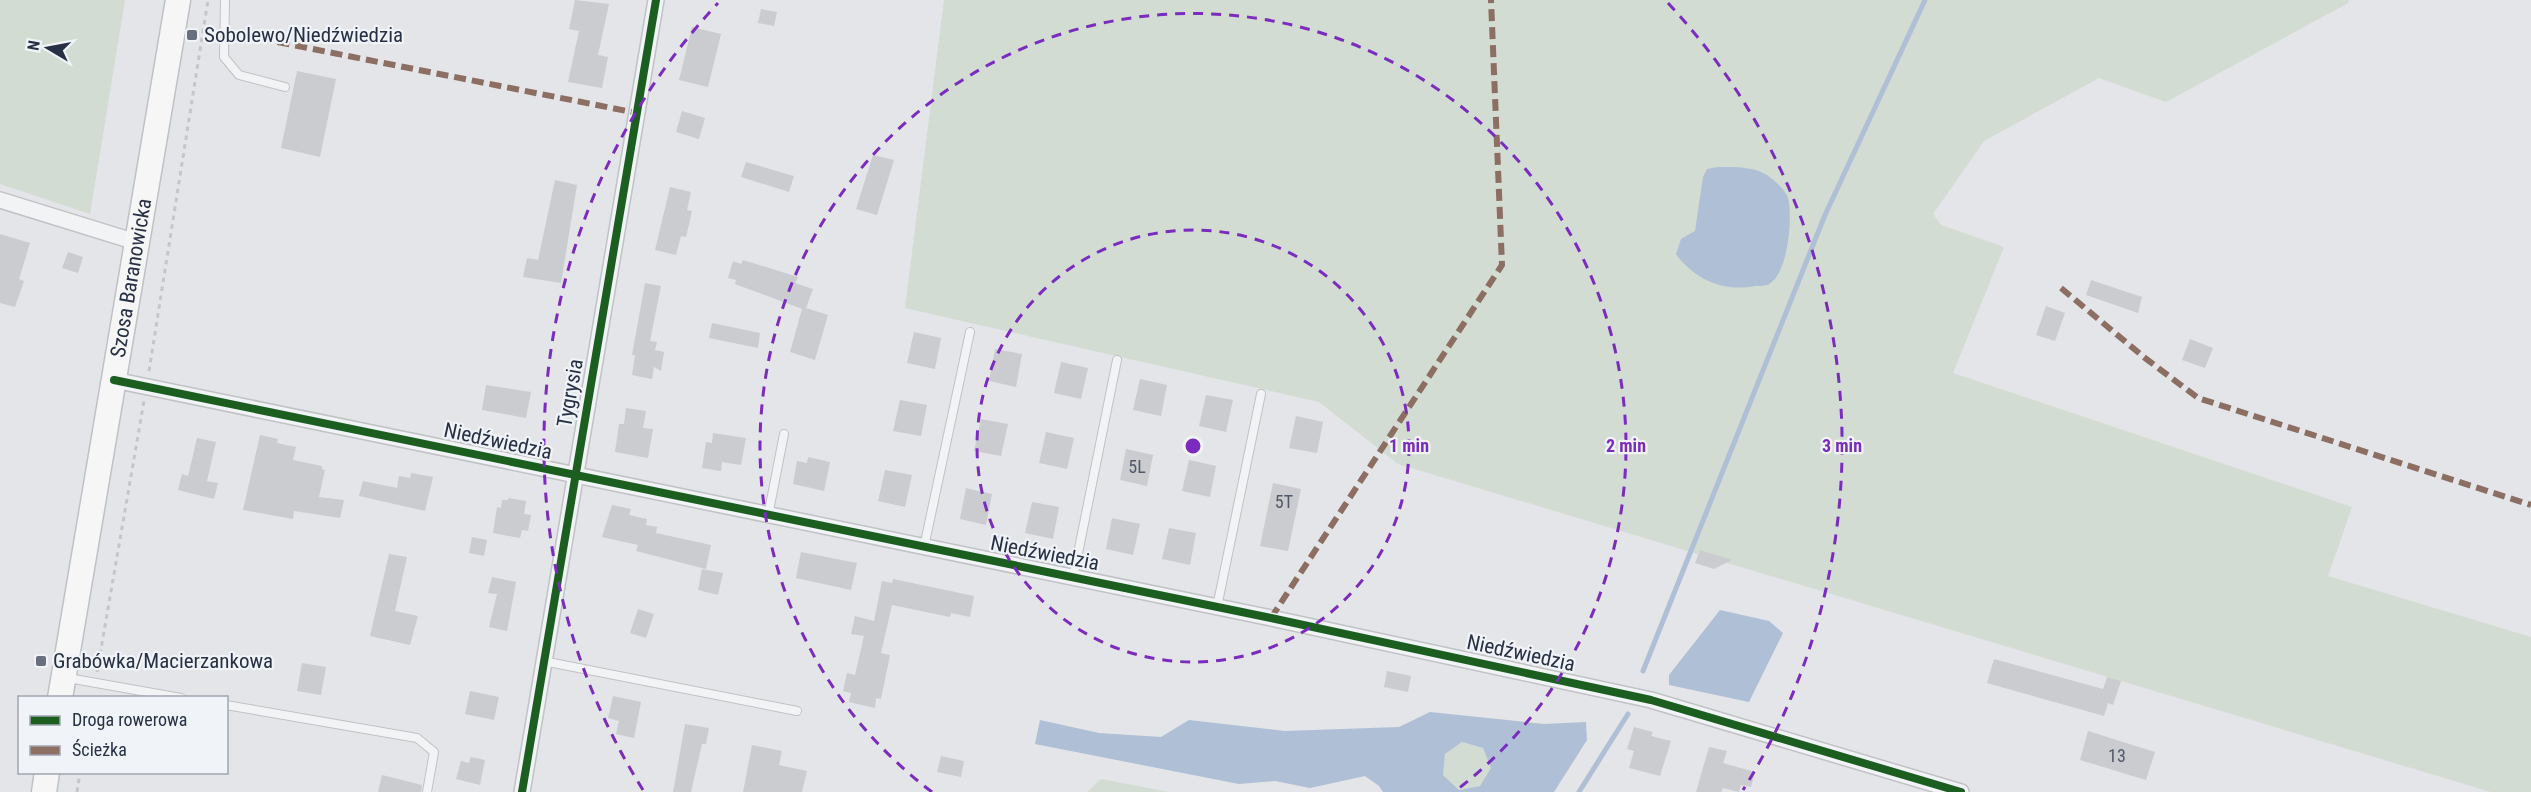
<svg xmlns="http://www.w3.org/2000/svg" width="2531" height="792" viewBox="0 0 2531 792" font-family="'Roboto Condensed',sans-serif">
	<rect width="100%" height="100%" fill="#e3e5e8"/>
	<path fill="#d2dcd2" d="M0,0h125l-35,214 -90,-30z
		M944,0h1405l-1,3 -182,99 -67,-24 -115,63 -51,73 8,11 63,22 -51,126 399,134 -24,69 203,61v155h-40l-1093,-328 -79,-62 -414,-94z
		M1462,742l21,6 8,20 -11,18 -21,4 -16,-15 2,-21z
		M1101,779l68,13h-82z"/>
	<path fill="#aebfd6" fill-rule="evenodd" d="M1718,167c17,0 39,-1 53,11 5,4 16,14 17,20 5,19 0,76 -19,86 -3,2 -10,2 -14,2 -32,6 -60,-6 -79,-32l5,-15 14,-8 8,-54 4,-8z
		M1720,610l49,11 14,12 -34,69 -80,-17v-10z
		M1430,712l114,12 42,-2 1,18 -33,52h-171l-4,-6 -14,-10 -55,12 -35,-7 -36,3 -204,-40 5,-24 59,13 62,4 28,-17 96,11 114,-4zM1462,742l21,6 8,20 -11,18 -21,4 -16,-15 2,-21z"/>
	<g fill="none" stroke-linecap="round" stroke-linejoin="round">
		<path stroke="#aebfd6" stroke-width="5" d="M1643,671l182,-456 100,-215
			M1579,792l49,-78"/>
	</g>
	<path fill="#caccd0" d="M575,0l34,4 -11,51 10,2 -6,31 -34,-6 11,-51 -10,-2z
		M761,9l16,3 -3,14 -16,-3z
		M692,27l29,7 -13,53 -29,-7z
		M297,71l39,8 -16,78 -39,-9z
		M682,111l23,7 -6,21 -23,-7z
		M873,155l21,5 -17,55 -21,-6z
		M746,162l48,14 -5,16 -48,-15z
		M555,180l22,5 -16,98 -38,-6 4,-19 11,2z
		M670,187l21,5 -4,18 5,1 -6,26 -5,-1 -5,19 -21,-5z
		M0,234l30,9 -11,36 5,2 -9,26 -15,-4z
		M68,252l15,5 -5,16 -16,-5z
		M743,260l55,17 -3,6 18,6 -7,19 22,7 -13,45 -25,-8 12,-43 -67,-25 1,-4 -8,-2 5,-17 8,3z
		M2091,280l51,17 -4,16 -52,-18z
		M645,283l16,3 -11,55 7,1 -2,8 9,2 -3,19 -7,-4 -2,12 -20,-4 3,-20h-3z
		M2046,306l19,7 -10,28 -19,-6z
		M712,323l48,10 -2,15 -49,-10z
		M914,332l27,6 -6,31 -28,-6z
		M2190,339l23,9 -8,20 -23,-8z
		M995,349l27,5 -6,33 -27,-6z
		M1061,362l27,6 -7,31 -27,-6z
		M1140,379l27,6 -6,31 -28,-6z
		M486,385l45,7 -5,26 -44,-8z
		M1206,395l27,5 -7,32 -27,-6z
		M900,400l27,5 -6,31 -28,-5z
		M626,408l20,3 -3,17 10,1 -5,29 -33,-6 4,-28h5z
		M1296,416l27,6 -6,31 -28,-5z
		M981,419l27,5 -7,32 -27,-5z
		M1046,432l28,6 -7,31 -28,-6z
		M713,433l33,5 -5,27 -19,-3 -1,9 -19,-3 4,-26 6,1z
		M260,435l18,4 -1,4 19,4 -3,13 29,6v3l3,1 -6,27 25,3 -4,18 -46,-7 -1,8 -50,-9z
		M197,438l19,4 -9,39 11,2 -4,16 -36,-9 4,-16 6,2z
		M1126,449l27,6 -6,31 -27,-6z
		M808,457l22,5 -6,29 -31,-7 4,-23 10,2z
		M1189,460l27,6 -6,31 -28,-6z
		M885,470l27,5 -7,32 -27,-6z
		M411,473l22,4 -8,34 -66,-15 4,-15 34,7 2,-12 11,2z
		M1273,483l28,6 -13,62 -28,-5z
		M966,488l26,6 -6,31 -26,-6z
		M508,498l18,3 -2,13 7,1 -3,16 -6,-1 -2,8 -27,-5 4,-26 4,1 1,-8h6z
		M1032,502l27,5 -6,32 -28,-6z
		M612,505l19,4 -2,6 18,4 -1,6 11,2 -1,6 55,12 -5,24 -70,-18 2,-6 -36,-8z
		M1112,518l28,6 -7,31 -27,-6z
		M1169,528l27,5 -6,32 -28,-6z
		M472,537l15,3 -3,16 -15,-3z
		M1700,550l32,10 -18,9 -19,-6z
		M801,552l56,11 -6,27 -55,-12z
		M389,554l18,3 -12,54 23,5 -8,29 -40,-9z
		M702,569l21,4 -5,22 -20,-5z
		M492,577l24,5 -9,49 -18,-4 8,-33 -9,-1z
		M893,579l81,17 -4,21 -19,-4 -1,4 -58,-12 -11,48 9,2 -9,44 -5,-1 -1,10 -26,-6 2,-9 -8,-2 4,-18 8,2 9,-39 -13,-2 4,-18 19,5 8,-40 10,2z
		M638,609l16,5 -8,24 -16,-5z
		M1994,659l109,30 4,-12 14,4 -8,24 -5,-2 -4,13 -117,-33z
		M302,663l24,4 -5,28 -24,-4z
		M1387,671l24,5 -3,16 -24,-5z
		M470,691l29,6 -5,23 -29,-6z
		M613,696l28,6 -7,36 -18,-4 3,-13 -11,-3z
		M685,724l24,4 -3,16h-4l-11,48h-18z
		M1634,727l19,5 -2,4 20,5 -11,35 -31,-8 5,-17 -7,-2z
		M2088,731l67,21 -9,28 -66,-20z
		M752,745l30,6 -3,14 28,6 -5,21h-59z
		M1709,747l18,4 -4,12 32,9 -4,15 -10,-2 -2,7 -16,-4 -2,4h-25z
		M941,756l23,5 -3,16 -24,-5z
		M471,757l14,3 -5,25 -24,-6 5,-18 8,2z
		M382,775l40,10 -1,7h-43z"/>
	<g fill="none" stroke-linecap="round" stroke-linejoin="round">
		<defs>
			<path id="service" d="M225,0l-1,57 15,18 46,12
				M768,516l16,-82
				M924,547l46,-215
				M1073,578l44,-218
				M1217,607l44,-213
				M543,661l254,50
				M68,678l113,20
				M226,705l191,33 17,14 -7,40"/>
			<path id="minor" d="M0,200l136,42
				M114,380l1157,238 380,82 310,92
				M522,792l134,-792"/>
			<g id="primary">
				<path id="s1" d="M60,698l118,-698"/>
				<path d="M44,792l3,-20"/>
			</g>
		</defs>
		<use href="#service" stroke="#c0c2c6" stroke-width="10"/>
		<use href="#minor" stroke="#c0c2c6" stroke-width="18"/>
		<use href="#primary" stroke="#bec2c6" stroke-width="27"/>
		<path stroke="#c4c6cb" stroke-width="3" stroke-dasharray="4.5 4.5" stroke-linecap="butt" d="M149,371l59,-371
			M97,672l47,-271
			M77,792l3,-20"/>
		<use href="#service" stroke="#f2f3f4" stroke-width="8"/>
		<use href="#minor" stroke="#f2f3f4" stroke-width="15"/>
		<use href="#primary" stroke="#f6f6f7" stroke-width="24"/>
		<path stroke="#8d6e63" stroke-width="6" stroke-dasharray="12 6" stroke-linecap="butt" d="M224,36l38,3 375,74
			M2061,288l84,70 53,40 333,107
			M1271,618l231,-353 -11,-265"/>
		<defs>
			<path id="cycleway" d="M114,380l1157,238 380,82 310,92
				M522,792l134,-792"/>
		</defs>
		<use href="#cycleway" stroke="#f0f3f8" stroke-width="11"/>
		<use href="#cycleway" stroke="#1b5e20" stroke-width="8"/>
	</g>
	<g fill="none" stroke="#7b2cbf" stroke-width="3" stroke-dasharray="10 8">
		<circle cx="1193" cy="446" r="216"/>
		<path d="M932 792A433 433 0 1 1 1454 792"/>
		<path d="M643 790A649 649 0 0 1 718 3M1668 3A649 649 0 0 1 1743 790"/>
	</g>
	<g fill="#696f7d" stroke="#f0f3f8" stroke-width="2">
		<rect x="186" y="29" width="12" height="12" rx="3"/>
		<rect x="35" y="655" width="12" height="12" rx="3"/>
	</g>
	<g text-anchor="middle" stroke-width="4.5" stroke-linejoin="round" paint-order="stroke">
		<g font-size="18" fill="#525968">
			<text x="1137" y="473">5L</text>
			<text x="1284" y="508">5T</text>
			<text x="2117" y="762">13</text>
		</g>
		<g font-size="21" fill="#273044" stroke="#f0f3f8" text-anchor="start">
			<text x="204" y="42">Sobolewo/Niedźwiedzia</text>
			<text x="53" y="668">Grabówka/Macierzankowa</text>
		</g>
		<g font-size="21" fill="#273044" stroke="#f0f3f8">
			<text dy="7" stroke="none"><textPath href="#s1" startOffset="426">Szosa Baranowicka</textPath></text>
			<text transform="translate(570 393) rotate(-80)" y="7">Tygrysia</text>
			<text transform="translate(498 441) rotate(12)" y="7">Niedźwiedzia</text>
			<text transform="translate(1045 553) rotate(11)" y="7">Niedźwiedzia</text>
			<text transform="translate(1521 653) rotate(12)" y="7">Niedźwiedzia</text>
		</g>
	</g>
	<circle cx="1193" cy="446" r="9" fill="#7b2cbf" stroke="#f0f3f8" stroke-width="3"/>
	<g font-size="18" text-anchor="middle" font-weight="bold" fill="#7b2cbf" stroke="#f0f3f8" stroke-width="4.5" stroke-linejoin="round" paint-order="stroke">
		<text x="1409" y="452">1 min</text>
		<text x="1626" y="452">2 min</text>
		<text x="1842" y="452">3 min</text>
	</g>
	<rect x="18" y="696" width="210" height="78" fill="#f0f3f8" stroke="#a0a5b0" stroke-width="1.5"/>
	<rect x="30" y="716" width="30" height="9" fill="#1b5e20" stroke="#a0a5b0" stroke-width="1.5"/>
	<text x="72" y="726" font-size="18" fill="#273044">Droga rowerowa</text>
	<rect x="30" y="746" width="30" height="9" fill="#8d6e63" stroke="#a0a5b0" stroke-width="1.5"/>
	<text x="72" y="756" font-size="18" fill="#273044">Ścieżka</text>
	<g transform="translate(48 48) rotate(280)" stroke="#f0f3f8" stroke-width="4.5" paint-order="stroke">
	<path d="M0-4.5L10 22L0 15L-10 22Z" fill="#273044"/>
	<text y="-9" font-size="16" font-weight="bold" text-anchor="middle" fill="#273044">N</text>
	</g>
</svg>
